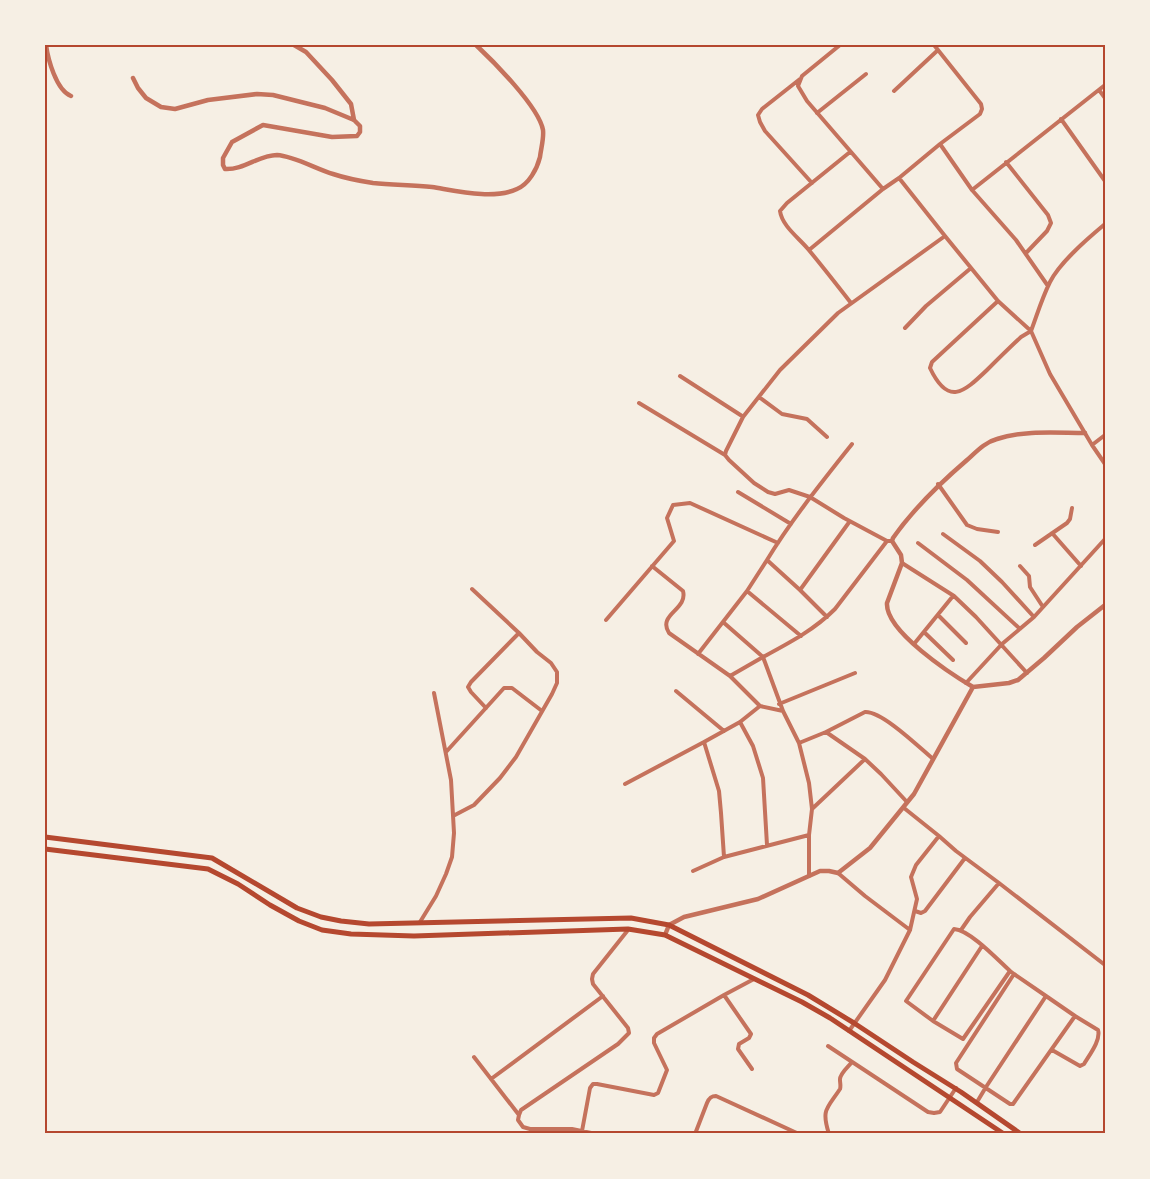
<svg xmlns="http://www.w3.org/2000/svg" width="1150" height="1179" viewBox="0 0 1150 1179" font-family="'Work Sans',sans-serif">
	<rect width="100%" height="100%" fill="#f6efe4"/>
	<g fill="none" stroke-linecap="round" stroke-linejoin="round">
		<path stroke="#c5725c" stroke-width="4" d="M840,45l-38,31 -4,10 9,15 76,88
			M934,45l47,59 1,5 -2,5 -40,30 32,46 133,-105
			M800,79l-38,30 -4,6 2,7 5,9 47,52
			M1099,90l6,8
			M894,91l44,-41
			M817,113l49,-39
			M1061,119l44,62
			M940,144l-41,34 46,58 53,65 33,30 -10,6c-12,11 -23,22 -34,33 -24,23 -39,36 -57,-2l2,-6 66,-61
			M850,152l-63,51 -7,8c2,15 19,27 28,38 15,18 29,36 43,54
			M1006,162l42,53 3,8 -4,8 -21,22
			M972,190l44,50 32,46
			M1105,224c-18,15 -45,38 -55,58 -8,16 -13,33 -19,49l19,43 42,71 13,19
			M809,250l74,-61 16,-11
			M905,328l21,-22 45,-38
			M680,376l62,40
			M759,397l23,17 25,5 20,18
			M639,403l86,52
			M1092,445l13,-10
			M938,484l29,41 10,4 21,3
			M738,492l53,32
			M1052,533l29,33
			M943,534l37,27 22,21 32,35
			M892,541h-5l-43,-23 -34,-21 -21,-7 -14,4 -7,-2 -14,-9 -25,-23 -4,-5 1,-4 17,-34 37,-47 58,-57 107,-77
			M918,543l49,37 53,49
			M1035,545l32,-22 3,-4 2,-11
			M767,560l-20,31 54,45
			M902,563l52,33 22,21 51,56
			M652,566l31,25c5,19 -26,23 -14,42l61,43 30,30 23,5 16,32 27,-11 39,-20c17,-1 54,35 68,47
			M1020,566l9,10 1,11 13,20
			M800,590l50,-69
			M938,615l28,28
			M827,617l-27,-27 -33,-30c25,-41 55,-78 85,-116
			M606,620l68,-79 -7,-23 6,-13 17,-2 88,40
			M723,622l40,35c26,-14 51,-27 72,-48l52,-68
			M924,632l29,28
			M914,644l39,-48
			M698,654l49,-63
			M730,676l33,-19 20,54
			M966,683l36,-39 32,-27 71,-78
			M676,691l48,40
			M779,704l76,-31
			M760,706l-20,16 -36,20 15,49 2,22 3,44 85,-22
			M486,708l-15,-16 -3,-5 3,-5 48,-49
			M740,722l13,24 10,32 4,67
			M826,732l39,27 16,15 26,28
			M799,743l10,40 3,26 -3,26v41
			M446,752l58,-64h8l30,23
			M625,784l79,-42
			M812,809l53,-50
			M453,816l21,-11 26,-27 16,-21 36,-63 5,-11v-11l-6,-9 -14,-11 -18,-19 -47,-44
			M939,836l17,15 43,32 106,82
			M693,871l31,-14
			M838,873l27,23 45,34
			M915,911l6,2 4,-2 40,-53
			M420,922l16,-26 10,-22 6,-17 2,-24 -3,-53 -17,-87
			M961,930l9,-13 29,-34
			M1010,971l-47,68 -30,-18 -27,-20 48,-72c16,1 44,31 56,42l4,3
			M724,995l30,-16
			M933,1021l49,-75
			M849,1031l36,-51 25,-50 7,-31 -6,-22 5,-12 23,-29 -35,-28
			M828,1046l100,66 6,1 6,-1 16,-24
			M1052,1050l28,16 4,-2c6,-10 17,-24 14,-34l-23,-14
			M474,1057l45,58
			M491,1079l112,-83
			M977,1102l9,-15 60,-91 -32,-22 -58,89 1,6 53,35h3l62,-88 -29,-20
			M582,1131l8,-43 3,-4h4l57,11 4,-2 9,-23 -13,-27v-5l3,-4 67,-39 27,39 -2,4 -10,6 -1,5 14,20
			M596,1134l-24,-5h-42l-7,-2 -5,-7 1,-5 2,-5 97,-66 11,-11 -1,-5 -35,-44 -1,-5 1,-5 35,-44
			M695,1134l12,-31c2,-5 4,-7 9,-7l83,38
			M829,1134c-8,-25 -2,-25 11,-45 1,-3 0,-6 0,-9 -1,-6 9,-14 12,-18"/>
		<path stroke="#c5725c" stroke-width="4.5" d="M46,45c2,14 10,45 25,51
			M294,45l12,7 26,28 19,24 3,16
			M133,78l5,10 8,10 15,9 14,2 33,-9 49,-6 16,1 52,13 29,12 6,6v6l-3,4 -25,1 -69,-12 -31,17 -9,16v7l2,4c19,1 34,-14 52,-14 17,1 39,14 56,19 12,4 27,7 40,9 19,2 39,2 59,4 25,4 61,13 85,2 12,-5 20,-20 23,-32 1,-9 4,-18 3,-27 -4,-23 -50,-69 -67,-85
			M1085,433c-28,0 -61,-3 -88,6 -12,3 -21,13 -30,21 -28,24 -53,48 -74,78l-1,3 9,14 1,8 -15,40c-2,28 64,71 86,84l36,-4 9,-3 26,-22 33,-31 28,-22
			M665,935l4,-10 15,-8 74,-18 62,-28h9l9,2 32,-25 44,-54 59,-107"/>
		<path stroke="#b5482f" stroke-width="5" d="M45,837l167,21 85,50 24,9 20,4 28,3 262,-6 38,7 139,70 46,28 59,39 48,30 60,42
			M45,849l163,20 30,15 32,21 29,16 23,9 29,4 63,2 214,-7 37,6 137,67 28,16 174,116"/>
	</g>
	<rect width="1150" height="1179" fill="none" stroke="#f6efe4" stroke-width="93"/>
	<rect x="46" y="46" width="1058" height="1086" fill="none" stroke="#b5482f" stroke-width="2"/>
</svg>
